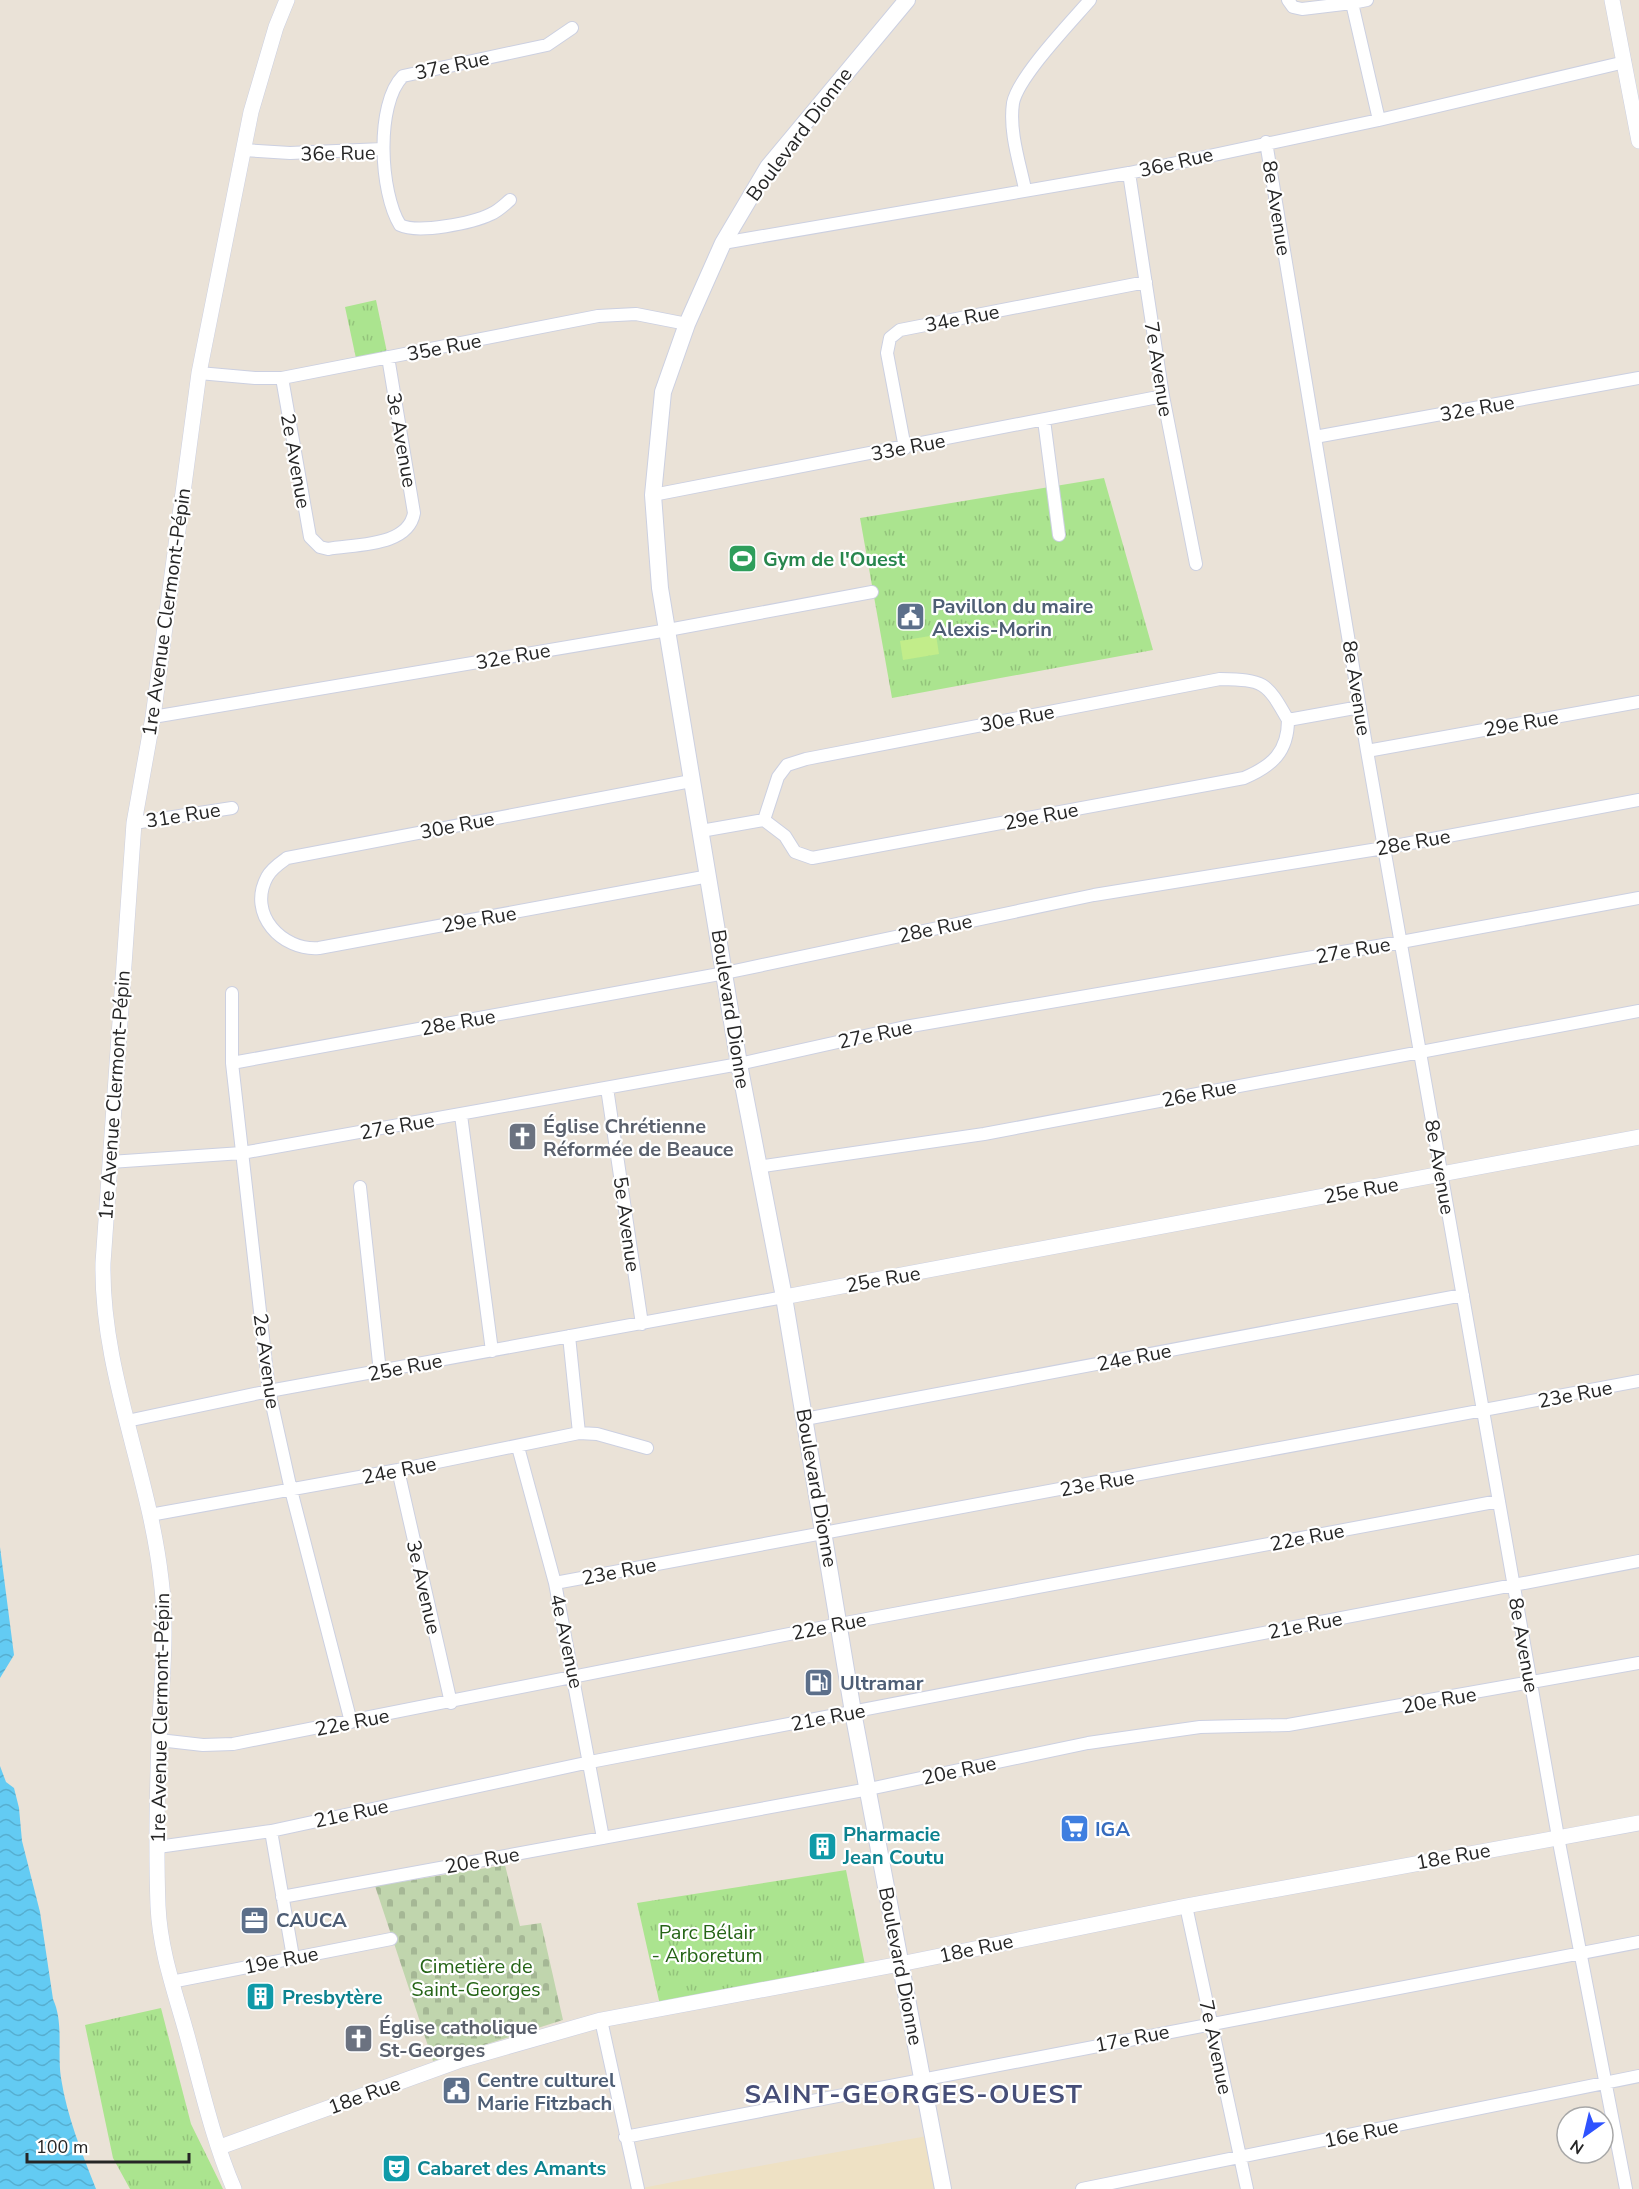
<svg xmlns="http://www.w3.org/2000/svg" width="1639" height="2189" viewBox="0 0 1639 2189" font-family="'Nunito Sans',sans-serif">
	<defs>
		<pattern id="grass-tufts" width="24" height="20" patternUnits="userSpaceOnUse" patternTransform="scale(1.5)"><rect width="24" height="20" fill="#abe48f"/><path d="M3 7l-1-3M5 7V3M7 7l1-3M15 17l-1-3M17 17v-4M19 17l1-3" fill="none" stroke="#93c37b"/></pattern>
		<pattern id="cemetery-stones" width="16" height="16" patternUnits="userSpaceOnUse" patternTransform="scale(1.5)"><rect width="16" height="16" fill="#c0d5ad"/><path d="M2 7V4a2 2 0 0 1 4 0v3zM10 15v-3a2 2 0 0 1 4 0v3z" fill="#a5b795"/></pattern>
		<pattern id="water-waves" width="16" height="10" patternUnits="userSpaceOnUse" patternTransform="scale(1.5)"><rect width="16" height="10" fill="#63cbf3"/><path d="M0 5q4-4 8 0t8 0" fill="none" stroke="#56aed0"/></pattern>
	</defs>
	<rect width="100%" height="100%" fill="#eae2d7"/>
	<path fill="#eee1c4" d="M933,2135l11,54h-307l72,-14z"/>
	<path fill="url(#grass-tufts)" d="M376,300l12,57 -31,6 -12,-56z
		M1104,478l49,172 -261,48 -32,-180z
		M846,1870l19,95 -205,40 -23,-102z
		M161,2008l30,116 32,65h-93l-17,-31 -28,-133z"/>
	<path fill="url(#cemetery-stones)" d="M505,1865l15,61 21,-3 22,97 -130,41 -58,-175z"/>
	<path fill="#c2ed8a" d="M936,635l3,19 -36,6 -3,-19z"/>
	<path fill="url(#water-waves)" d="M0,1547l14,108 -14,23z
		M0,1766l6,16 8,6 5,20 3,33 18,71 13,87c11,24 4,53 8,79 6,39 21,75 35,111h-96z"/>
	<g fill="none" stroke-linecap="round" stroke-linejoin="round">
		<defs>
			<path id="minor" d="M1288,0l5,7 9,2 50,-6
				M1367,0l-15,3 27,117
				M1266,142l101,609 191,1086 68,352
				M243,150l47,3 93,-4
				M1129,173l34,223 33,168
				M1025,189c-6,-28 -16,-58 -12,-86 5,-26 58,-81 77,-103
				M510,200c-6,5 -12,11 -19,14 -18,9 -73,20 -91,11 -20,-32 -25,-121 3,-149l144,-31 25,-17
				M723,243l406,-70 250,-53 246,-58
				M199,373l56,5h27l316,-62 38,-2 51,10
				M282,378l28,159 10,10 8,2c27,-5 80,-2 86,-36l-26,-156
				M1044,420l15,115
				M1315,437l324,-59
				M905,448l-18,-95 3,-15 10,-8 246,-48
				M653,495l510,-99
				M153,717l515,-87 204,-38
				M1367,751l272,-49
				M691,781l-404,77c-7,5 -16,11 -20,19 -20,37 15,74 52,71l390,-72
				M764,820l14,-43 9,-12 19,-6 414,-80c44,1 46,2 68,41
				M134,823l98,-15
				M701,831l63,-11 21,16 10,16 17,6 432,-80c28,-12 44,-26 44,-58l72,-13
				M232,993v70l37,328 22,99 60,232
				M232,1063l493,-90 369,-78 290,-47 255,-48
				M607,1088l35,236
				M461,1115l31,236
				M110,1162l132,-9 497,-89 166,-37 496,-85 238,-44
				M757,1167l227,-33 655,-123
				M360,1187l20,185
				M569,1336l10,97
				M805,1419l658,-124
				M127,1421l142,-30 515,-94
				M518,1447l37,136 48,255
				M398,1470l53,233
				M150,1515l248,-45 181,-37 18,1 50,14
				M555,1583l1084,-202
				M159,1740l44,5 30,-1 607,-120 659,-123
				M271,1831l22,126
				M158,1847l113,-16 319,-69 1049,-201
				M282,1897l587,-108 219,-46 112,-16 88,-2 351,-62
				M1186,1906l61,283
				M171,1982l220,-43
				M601,2020l37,169
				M625,2137l1014,-195
				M1082,2189l557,-113"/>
			<path id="tertiary" d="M1612,0l27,141
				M784,1297l855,-160
				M220,2147l241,-87 140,-40 299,-56 286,-58 453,-83
				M234,2189c-21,-49 -33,-103 -47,-154 -12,-43 -27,-84 -29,-129 -2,-55 -1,-111 1,-166 2,-54 9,-107 2,-161 -12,-107 -60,-208 -58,-316l31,-440 19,-106 46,-344 52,-261 25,-85 11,-27"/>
			<path id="secondary" d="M907,0l-139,167 -45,76 -36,81 -24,68 -10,103 7,93 79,476 45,233 69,415 90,477"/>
		</defs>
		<use href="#minor" stroke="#ccd0e1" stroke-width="14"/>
		<use href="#tertiary" stroke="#ccd0e1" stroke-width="16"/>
		<use href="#secondary" stroke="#ccd0e1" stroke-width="18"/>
		<use href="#minor" stroke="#fff" stroke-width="12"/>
		<use href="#tertiary" stroke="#fff" stroke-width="15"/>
		<use href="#secondary" stroke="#fff" stroke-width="16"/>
	</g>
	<defs>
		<symbol id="stadium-square" viewBox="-11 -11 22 22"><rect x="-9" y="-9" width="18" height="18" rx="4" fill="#2e9e5b" stroke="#fff"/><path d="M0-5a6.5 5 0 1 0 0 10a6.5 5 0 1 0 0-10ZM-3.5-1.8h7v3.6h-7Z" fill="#fff"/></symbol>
		<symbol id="civic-square" viewBox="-11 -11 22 22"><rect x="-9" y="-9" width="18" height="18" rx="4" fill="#5c6f8a" stroke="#fff"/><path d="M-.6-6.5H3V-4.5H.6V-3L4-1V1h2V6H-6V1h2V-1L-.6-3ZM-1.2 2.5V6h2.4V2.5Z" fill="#fff"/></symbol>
		<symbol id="church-square" viewBox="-11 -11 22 22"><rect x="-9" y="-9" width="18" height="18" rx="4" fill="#6b7280" stroke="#fff"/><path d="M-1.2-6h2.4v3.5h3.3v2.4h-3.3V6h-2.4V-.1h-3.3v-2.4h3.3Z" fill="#fff"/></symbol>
		<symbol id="fuel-square" viewBox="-11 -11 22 22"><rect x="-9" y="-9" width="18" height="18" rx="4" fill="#5c6f8a" stroke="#fff"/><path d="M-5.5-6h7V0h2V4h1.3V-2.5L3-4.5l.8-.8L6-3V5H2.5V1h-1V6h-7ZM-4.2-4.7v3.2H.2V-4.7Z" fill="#fff"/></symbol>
		<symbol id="supermarket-square" viewBox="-11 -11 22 22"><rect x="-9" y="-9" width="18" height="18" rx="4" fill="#3f7fe0" stroke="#fff"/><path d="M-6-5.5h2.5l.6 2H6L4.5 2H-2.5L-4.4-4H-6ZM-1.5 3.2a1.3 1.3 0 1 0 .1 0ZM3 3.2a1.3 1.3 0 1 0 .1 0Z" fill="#fff"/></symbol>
		<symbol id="building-square" viewBox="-11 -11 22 22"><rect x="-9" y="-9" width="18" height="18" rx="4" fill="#0f9aa8" stroke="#fff"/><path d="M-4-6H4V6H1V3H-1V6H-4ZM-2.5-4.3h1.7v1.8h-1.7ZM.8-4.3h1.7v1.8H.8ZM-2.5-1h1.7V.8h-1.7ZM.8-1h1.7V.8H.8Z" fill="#fff"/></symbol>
		<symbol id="office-square" viewBox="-11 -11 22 22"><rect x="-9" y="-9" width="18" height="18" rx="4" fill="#5c6f8a" stroke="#fff"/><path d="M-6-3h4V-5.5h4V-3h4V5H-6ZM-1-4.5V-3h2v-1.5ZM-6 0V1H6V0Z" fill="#fff"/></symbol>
		<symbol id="theatre-square" viewBox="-11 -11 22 22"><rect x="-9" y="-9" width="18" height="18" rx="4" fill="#0f9aa8" stroke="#fff"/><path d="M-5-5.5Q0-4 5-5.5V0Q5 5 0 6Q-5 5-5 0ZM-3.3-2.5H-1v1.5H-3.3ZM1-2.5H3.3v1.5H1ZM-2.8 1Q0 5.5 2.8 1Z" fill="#fff"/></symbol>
	</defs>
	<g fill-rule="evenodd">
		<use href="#stadium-square" x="726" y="542" width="33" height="33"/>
		<use href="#civic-square" x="894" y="600" width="33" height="33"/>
		<use href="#church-square" x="506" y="1120" width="33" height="33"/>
		<use href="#fuel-square" x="802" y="1666" width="33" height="33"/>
		<use href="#supermarket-square" x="1058" y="1812" width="33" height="33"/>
		<use href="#building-square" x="806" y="1830" width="33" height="33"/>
		<use href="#office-square" x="238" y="1904" width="33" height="33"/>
		<use href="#building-square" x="244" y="1980" width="33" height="33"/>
		<use href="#church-square" x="342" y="2022" width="33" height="33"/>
		<use href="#civic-square" x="440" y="2074" width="33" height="33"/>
		<use href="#theatre-square" x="380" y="2152" width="33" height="33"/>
	</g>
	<g text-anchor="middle" stroke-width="4.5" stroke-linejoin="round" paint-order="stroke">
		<g font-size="20" fill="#262626" stroke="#fff">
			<text transform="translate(452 65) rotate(-12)" y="7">37e Rue</text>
			<text transform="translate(799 134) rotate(-53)" y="7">Boulevard Dionne</text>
			<text transform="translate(338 153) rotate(-1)" y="7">36e Rue</text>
			<text transform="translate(1176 162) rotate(-13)" y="7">36e Rue</text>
			<text transform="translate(1277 208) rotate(81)" y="7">8e Avenue</text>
			<text transform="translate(962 318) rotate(-11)" y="7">34e Rue</text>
			<text transform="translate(444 347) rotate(-11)" y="7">35e Rue</text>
			<text transform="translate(1159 369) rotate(81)" y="7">7e Avenue</text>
			<text transform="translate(1477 408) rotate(-10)" y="7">32e Rue</text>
			<text transform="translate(402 440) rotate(80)" y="7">3e Avenue</text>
			<text transform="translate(908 447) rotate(-11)" y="7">33e Rue</text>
			<text transform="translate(296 461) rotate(80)" y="7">2e Avenue</text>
			<text transform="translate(166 612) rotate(-82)" y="7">1re Avenue Clermont-Pépin</text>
			<text transform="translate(513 656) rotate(-10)" y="7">32e Rue</text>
			<text transform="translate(1357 688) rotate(81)" y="7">8e Avenue</text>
			<text transform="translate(1017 718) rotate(-11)" y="7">30e Rue</text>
			<text transform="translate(1521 723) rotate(-10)" y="7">29e Rue</text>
			<text transform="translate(183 815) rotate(-9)" y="7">31e Rue</text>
			<text transform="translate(1041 816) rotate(-11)" y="7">29e Rue</text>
			<text transform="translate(457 825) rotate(-11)" y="7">30e Rue</text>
			<text transform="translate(1413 842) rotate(-10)" y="7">28e Rue</text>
			<text transform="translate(479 919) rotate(-10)" y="7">29e Rue</text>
			<text transform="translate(935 928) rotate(-12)" y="7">28e Rue</text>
			<text transform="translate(1353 950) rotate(-10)" y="7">27e Rue</text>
			<text transform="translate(731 1009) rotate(81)" y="7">Boulevard Dionne</text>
			<text transform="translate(458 1022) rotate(-10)" y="7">28e Rue</text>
			<text transform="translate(875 1034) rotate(-12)" y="7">27e Rue</text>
			<text transform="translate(1199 1093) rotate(-11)" y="7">26e Rue</text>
			<text transform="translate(114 1095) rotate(-86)" y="7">1re Avenue Clermont-Pépin</text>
			<text transform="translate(397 1126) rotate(-10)" y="7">27e Rue</text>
			<text transform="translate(1440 1167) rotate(80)" y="7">8e Avenue</text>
			<text transform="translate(1361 1190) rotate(-10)" y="7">25e Rue</text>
			<text transform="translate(627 1224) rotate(82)" y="7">5e Avenue</text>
			<text transform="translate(883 1279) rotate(-10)" y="7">25e Rue</text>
			<text transform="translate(1134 1357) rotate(-11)" y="7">24e Rue</text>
			<text transform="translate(267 1361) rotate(82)" y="7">2e Avenue</text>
			<text transform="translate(405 1367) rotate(-11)" y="7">25e Rue</text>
			<text transform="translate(1575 1394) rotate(-11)" y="7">23e Rue</text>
			<text transform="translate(399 1470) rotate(-11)" y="7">24e Rue</text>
			<text transform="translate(1097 1483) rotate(-10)" y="7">23e Rue</text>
			<text transform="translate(817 1488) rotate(80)" y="7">Boulevard Dionne</text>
			<text transform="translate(1307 1537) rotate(-11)" y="7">22e Rue</text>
			<text transform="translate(619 1571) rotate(-11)" y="7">23e Rue</text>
			<text transform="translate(424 1587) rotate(77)" y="7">3e Avenue</text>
			<text transform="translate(1305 1625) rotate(-11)" y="7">21e Rue</text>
			<text transform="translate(829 1626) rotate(-11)" y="7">22e Rue</text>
			<text transform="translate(567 1641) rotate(78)" y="7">4e Avenue</text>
			<text transform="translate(1524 1645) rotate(80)" y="7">8e Avenue</text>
			<text transform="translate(1439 1700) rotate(-10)" y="7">20e Rue</text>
			<text transform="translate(828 1717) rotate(-11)" y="7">21e Rue</text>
			<text transform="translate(160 1718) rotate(-89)" y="7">1re Avenue Clermont-Pépin</text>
			<text transform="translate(352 1722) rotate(-11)" y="7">22e Rue</text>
			<text transform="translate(959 1770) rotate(-12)" y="7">20e Rue</text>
			<text transform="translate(351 1813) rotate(-12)" y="7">21e Rue</text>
			<text transform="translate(1453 1856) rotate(-10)" y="7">18e Rue</text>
			<text transform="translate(482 1860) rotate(-10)" y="7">20e Rue</text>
			<text transform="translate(976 1948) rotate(-12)" y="7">18e Rue</text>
			<text transform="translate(281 1960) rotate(-11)" y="7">19e Rue</text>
			<text transform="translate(901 1966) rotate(79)" y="7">Boulevard Dionne</text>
			<text transform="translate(1132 2038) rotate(-11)" y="7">17e Rue</text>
			<text transform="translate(1216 2047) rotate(78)" y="7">7e Avenue</text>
			<text transform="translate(364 2095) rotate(-20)" y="7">18e Rue</text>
			<text transform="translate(1361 2133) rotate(-12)" y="7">16e Rue</text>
		</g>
		<g font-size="20" font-weight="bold" fill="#27864d" stroke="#fff" text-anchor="start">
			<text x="763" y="566">Gym de l'Ouest</text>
		</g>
		<g font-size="20" font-weight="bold" fill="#4e5e75" stroke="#fff" text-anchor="start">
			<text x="932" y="613">Pavillon du maire<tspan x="932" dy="23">Alexis-Morin</tspan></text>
			<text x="840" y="1690">Ultramar</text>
			<text x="276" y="1927">CAUCA</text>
			<text x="477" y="2087">Centre culturel<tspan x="477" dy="23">Marie Fitzbach</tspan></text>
		</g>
		<g font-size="20" font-weight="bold" fill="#5b616d" stroke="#fff" text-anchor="start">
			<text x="543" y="1133">Église Chrétienne<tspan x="543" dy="23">Réformée de Beauce</tspan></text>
			<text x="379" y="2034">Église catholique<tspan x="379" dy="23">St-Georges</tspan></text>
		</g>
		<g font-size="20" font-weight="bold" fill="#366cbe" stroke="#fff" text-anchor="start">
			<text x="1095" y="1836">IGA</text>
		</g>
		<g font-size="20" font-weight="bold" fill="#0d838f" stroke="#fff" text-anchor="start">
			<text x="843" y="1841">Pharmacie<tspan x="843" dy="23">Jean Coutu</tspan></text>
			<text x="282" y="2004">Presbytère</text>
			<text x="417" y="2175">Cabaret des Amants</text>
		</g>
		<g font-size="20" fill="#256416" stroke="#fff">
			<text x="707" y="1939">Parc Bélair<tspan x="707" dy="23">- Arboretum</tspan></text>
			<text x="476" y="1973">Cimetière de<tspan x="476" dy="23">Saint-Georges</tspan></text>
		</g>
		<g font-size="26" font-weight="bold" letter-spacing="1.5" fill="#464e78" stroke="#fff">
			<text x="914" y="2103">SAINT-GEORGES-OUEST</text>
		</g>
	</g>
	<g transform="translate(1585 2135) rotate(214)"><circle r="28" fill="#ffffff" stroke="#a8a8a8" stroke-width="1.5"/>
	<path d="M0-4.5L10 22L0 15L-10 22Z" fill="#2f53ff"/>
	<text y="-9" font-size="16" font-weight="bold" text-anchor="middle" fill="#262626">N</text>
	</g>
	<path d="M27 2153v9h162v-9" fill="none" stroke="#262626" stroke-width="3"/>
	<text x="36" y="2153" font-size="18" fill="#262626" stroke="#ffffff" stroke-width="4.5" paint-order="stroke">100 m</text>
</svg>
